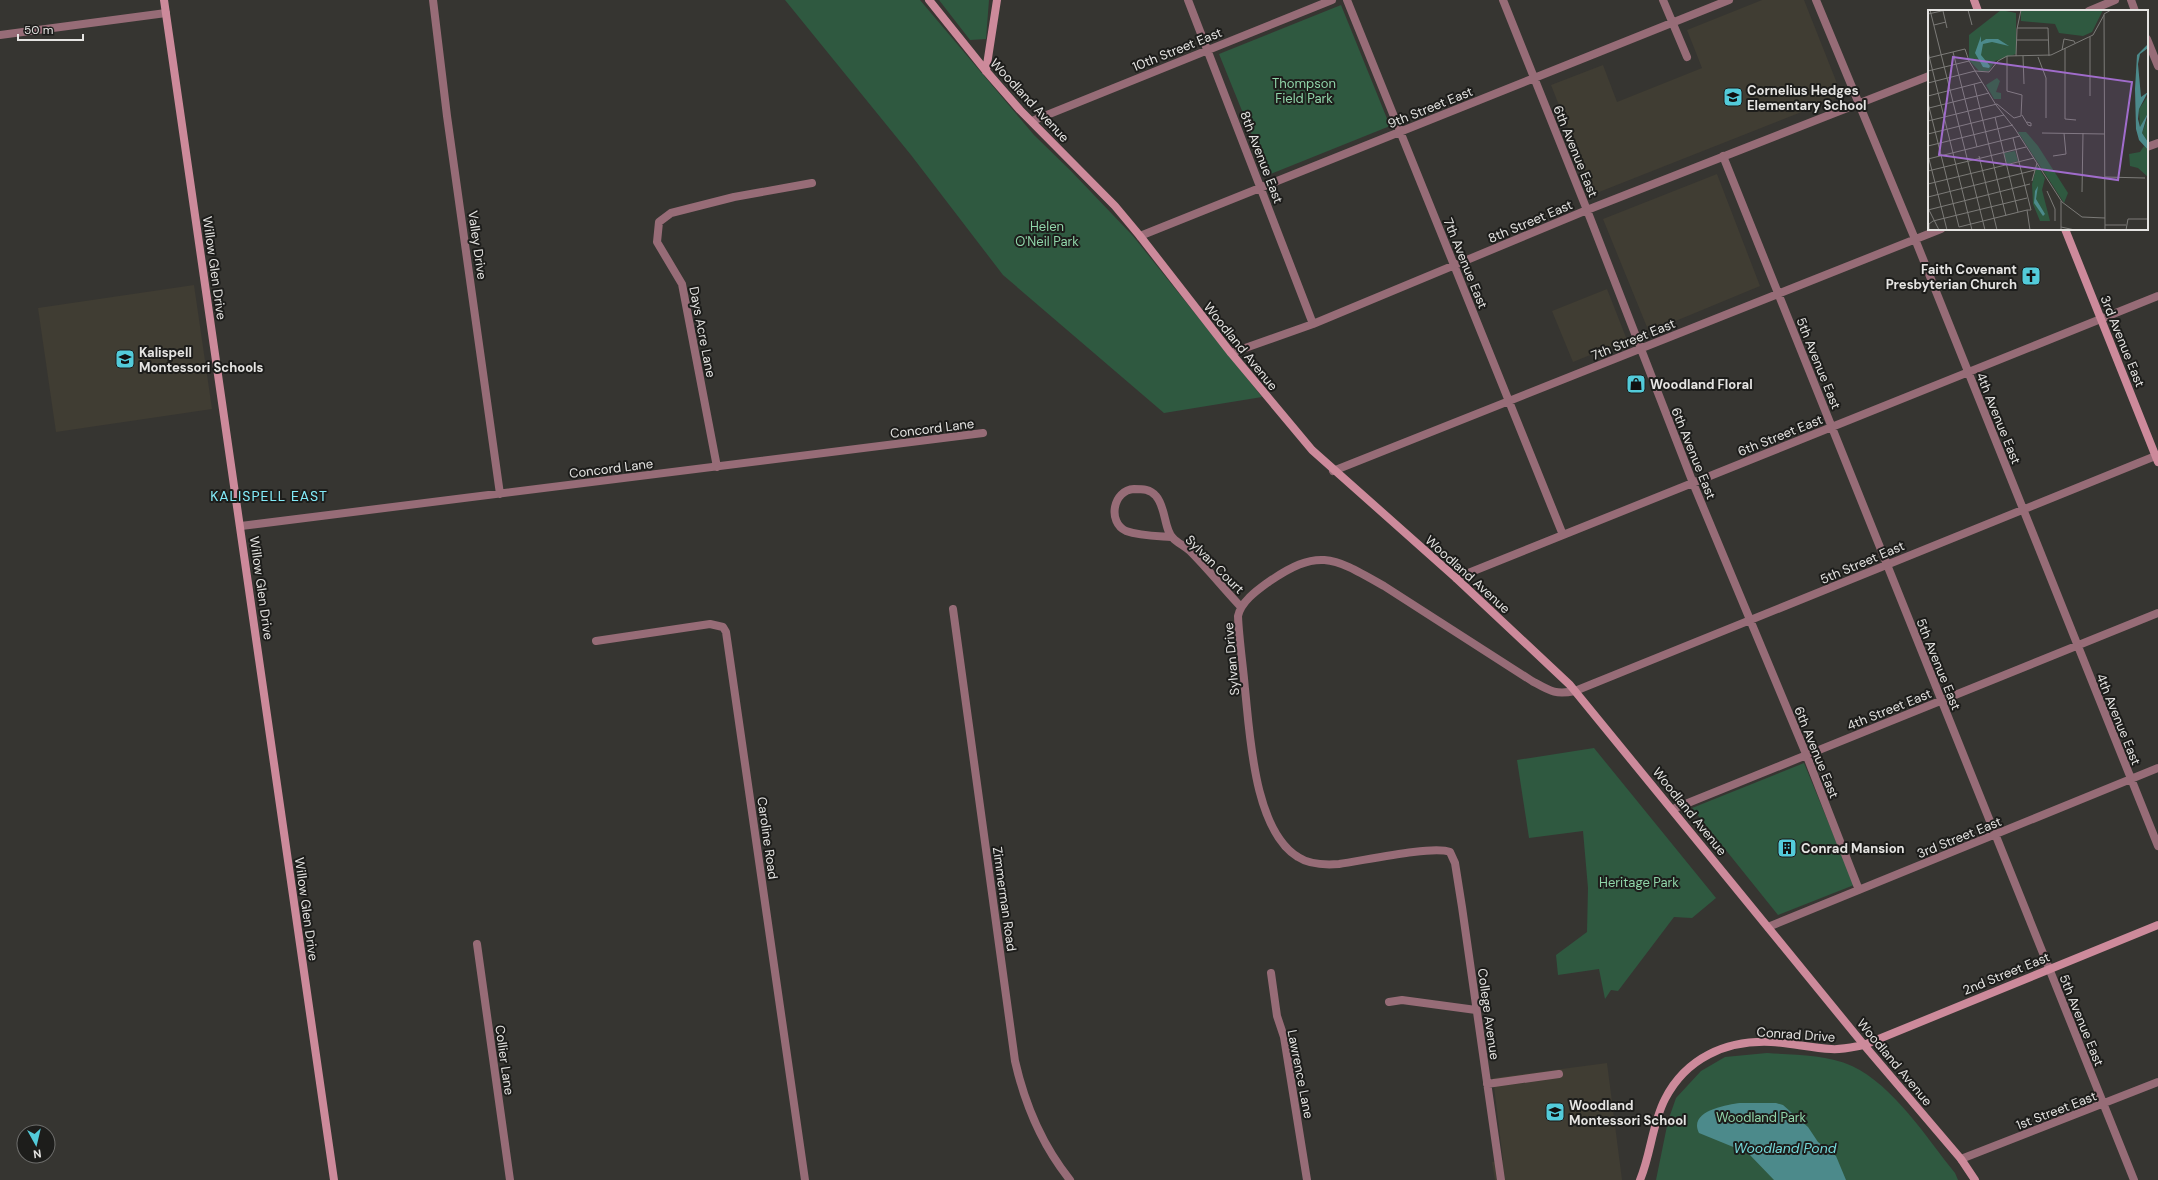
<svg xmlns="http://www.w3.org/2000/svg" width="2158" height="1180" viewBox="0 0 2158 1180" font-family="'DM Sans',sans-serif">
	<rect width="100%" height="100%" fill="#363531"/>
	<path fill="#403d33" d="M1762,0h42l38,96 -248,98 -43,-109 52,-20 14,37 85,-34 -15,-38z
		M1717,174l43,112 -111,46 -46,-113z
		M194,285l18,124 -156,23 -18,-124z
		M1607,289l20,51 -54,22 -21,-51z
		M1607,1063l15,117h-127l-3,-18 11,-2 -10,-82z"/>
	<path fill="#2f5940" d="M785,0h135l114,135 37,36 62,65 129,161 -98,16 -161,-138 -92,-120z
		M939,0h50l-3,39 -16,1z
		M1341,5l49,121 -122,49 -49,-121z
		M1594,748l122,150 -24,20 -18,-1 -56,74 -7,-1 -6,9 -6,-30 -41,6 -2,-20 31,-23 1,-44 -5,-57 -54,7 -12,-78z
		M1804,763l50,122 -76,30 -86,-107z
		M1767,1053c27,2 59,1 85,13 42,20 74,71 103,107l3,7h-302l12,-59 8,-23 25,-27 24,-14z"/>
	<path fill="#4c8a8b" d="M1740,1103h36l7,2 25,22 10,15 18,14 10,24h-72l-26,-27 -49,-20c-11,-22 27,-28 41,-30z"/>
	<g fill="none" stroke-linecap="round" stroke-linejoin="round">
		<path stroke="#976c77" stroke-width="8" d="M433,0l14,116 53,378
			M1188,0l125,324
			M1347,0l216,535
			M1503,0l84,210 106,273 113,271 53,136
			M1663,0l24,57
			M1816,0l99,239 243,607
			M2131,0l4,11
			M2089,11l26,-11
			M0,35l166,-22
			M2147,39l11,27
			M1032,121l300,-121
			M2147,147l11,-4
			M1723,156l411,1024
			M1140,236l589,-236
			M1231,353l82,-29 274,-114 342,-134
			M717,467l-35,-183 -25,-42 2,-20 12,-9 63,-16 78,-14
			M1333,471l608,-242
			M241,526l742,-93
			M1171,537c-14,-1 -31,-1 -45,-6 -19,-9 -13,-41 8,-42 9,0 16,0 22,7 10,11 8,34 17,42 4,5 12,8 17,13 18,18 34,38 51,56
			M1456,578l702,-282
			M953,609l62,452c10,44 26,83 55,119
			M596,641l114,-17 13,3 3,5 79,548
			M1673,809l485,-196
			M1768,927l390,-159
			M477,944l33,236
			M1271,973l6,43 7,21 23,143
			M1389,1002l13,-2 74,10
			M1487,1084l72,-10
			M1961,1159l197,-77
			M1501,1180l-39,-273 -7,-44 -5,-11c-17,-7 -88,9 -111,12 -13,1 -29,1 -41,-7 -44,-27 -48,-122 -53,-168 -2,-24 -6,-49 -7,-73 3,-14 18,-25 29,-33 52,-36 66,-26 117,3l148,95c18,10 23,14 43,10l583,-236"/>
		<path stroke="#cd8a9b" stroke-width="8" d="M164,0l170,1180
			M929,0l57,71 34,39 95,96 25,30 91,117 81,97 144,128 114,107 294,360 97,114 14,21
			M1974,0l4,11
			M986,71l11,-71
			M2065,229l93,233
			M1640,1180c11,-26 12,-56 25,-81 21,-41 61,-59 106,-57 20,1 40,6 60,7 11,1 22,-2 33,-4l294,-120"/>
	</g>
	<defs>
		<symbol id="school-square" viewBox="-11 -11 22 22"><rect x="-9" y="-9" width="18" height="18" rx="4" fill="#53cbda" stroke="#1d1d1b"/><path d="M0-5L7-2L0 1L-7-2ZM-4 1L0 2.5L4 1V4Q0 6-4 4Z" fill="#111"/></symbol>
		<symbol id="church-square" viewBox="-11 -11 22 22"><rect x="-9" y="-9" width="18" height="18" rx="4" fill="#53cbda" stroke="#1d1d1b"/><path d="M-1.2-6h2.4v3.5h3.3v2.4h-3.3V6h-2.4V-.1h-3.3v-2.4h3.3Z" fill="#111"/></symbol>
		<symbol id="shop-square" viewBox="-11 -11 22 22"><rect x="-9" y="-9" width="18" height="18" rx="4" fill="#53cbda" stroke="#1d1d1b"/><path d="M-5-2.5h2.3a2.7 3.5 0 0 1 5.4 0H5L5.5 6h-11ZM-1.5-2.5h3a1.5 2.3 0 0 0-3 0Z" fill="#111"/></symbol>
		<symbol id="building-square" viewBox="-11 -11 22 22"><rect x="-9" y="-9" width="18" height="18" rx="4" fill="#53cbda" stroke="#1d1d1b"/><path d="M-4-6H4V6H1V3H-1V6H-4ZM-2.5-4.3h1.7v1.8h-1.7ZM.8-4.3h1.7v1.8H.8ZM-2.5-1h1.7V.8h-1.7ZM.8-1h1.7V.8H.8Z" fill="#111"/></symbol>
	</defs>
	<g fill-rule="evenodd">
		<use href="#school-square" x="1722" y="86" width="22" height="22"/>
		<use href="#church-square" x="2020" y="265" width="22" height="22"/>
		<use href="#school-square" x="114" y="348" width="22" height="22"/>
		<use href="#shop-square" x="1625" y="373" width="22" height="22"/>
		<use href="#building-square" x="1776" y="837" width="22" height="22"/>
		<use href="#school-square" x="1544" y="1101" width="22" height="22"/>
	</g>
	<g text-anchor="middle" stroke-width="4" stroke-linejoin="round" paint-order="stroke">
		<g font-size="13" fill="#e5e4e2" stroke="#1d1d1b">
			<text transform="translate(1177 49) rotate(-22)" y="5">10th Street East</text>
			<text transform="translate(1030 100) rotate(47)" y="5">Woodland Avenue</text>
			<text transform="translate(1430 107) rotate(-22)" y="5">9th Street East</text>
			<text transform="translate(1576 151) rotate(68)" y="5">6th Avenue East</text>
			<text transform="translate(1262 157) rotate(69)" y="5">8th Avenue East</text>
			<text transform="translate(1530 221) rotate(-23)" y="5">8th Street East</text>
			<text transform="translate(478 245) rotate(82)" y="5">Valley Drive</text>
			<text transform="translate(1466 263) rotate(68)" y="5">7th Avenue East</text>
			<text transform="translate(215 268) rotate(82)" y="5">Willow Glen Drive</text>
			<text transform="translate(703 332) rotate(79)" y="5">Days Acre Lane</text>
			<text transform="translate(1633 339) rotate(-22)" y="5">7th Street East</text>
			<text transform="translate(2123 341) rotate(68)" y="5">3rd Avenue East</text>
			<text transform="translate(1241 346) rotate(51)" y="5">Woodland Avenue</text>
			<text transform="translate(1819 363) rotate(68)" y="5">5th Avenue East</text>
			<text transform="translate(1999 418) rotate(68)" y="5">4th Avenue East</text>
			<text transform="translate(932 428) rotate(-7)" y="5">Concord Lane</text>
			<text transform="translate(1780 435) rotate(-22)" y="5">6th Street East</text>
			<text transform="translate(1694 453) rotate(68)" y="5">6th Avenue East</text>
			<text transform="translate(611 468) rotate(-7)" y="5">Concord Lane</text>
			<text transform="translate(1862 562) rotate(-23)" y="5">5th Street East</text>
			<text transform="translate(1215 564) rotate(45)" y="5">Sylvan Court</text>
			<text transform="translate(1468 574) rotate(42)" y="5">Woodland Avenue</text>
			<text transform="translate(262 588) rotate(82)" y="5">Willow Glen Drive</text>
			<text transform="translate(1231 659) rotate(-95)" y="5">Sylvan Drive</text>
			<text transform="translate(1939 664) rotate(68)" y="5">5th Avenue East</text>
			<text transform="translate(1889 709) rotate(-22)" y="5">4th Street East</text>
			<text transform="translate(2119 719) rotate(68)" y="5">4th Avenue East</text>
			<text transform="translate(1817 752) rotate(68)" y="5">6th Avenue East</text>
			<text transform="translate(1690 811) rotate(51)" y="5">Woodland Avenue</text>
			<text transform="translate(1959 837) rotate(-22)" y="5">3rd Street East</text>
			<text transform="translate(768 838) rotate(82)" y="5">Caroline Road</text>
			<text transform="translate(1005 899) rotate(82)" y="5">Zimmerman Road</text>
			<text transform="translate(307 909) rotate(82)" y="5">Willow Glen Drive</text>
			<text transform="translate(2006 973) rotate(-22)" y="5">2nd Street East</text>
			<text transform="translate(1489 1014) rotate(82)" y="5">College Avenue</text>
			<text transform="translate(2082 1020) rotate(68)" y="5">5th Avenue East</text>
			<text transform="translate(1796 1034) rotate(4)" y="5">Conrad Drive</text>
			<text transform="translate(505 1060) rotate(82)" y="5">Collier Lane</text>
			<text transform="translate(1895 1062) rotate(50)" y="5">Woodland Avenue</text>
			<text transform="translate(1301 1074) rotate(79)" y="5">Lawrence Lane</text>
			<text transform="translate(2056 1110) rotate(-21)" y="5">1st Street East</text>
		</g>
		<g font-size="13" fill="#90d5a9" stroke="#1d1d1b">
			<text x="1304" y="88">Thompson<tspan x="1304" dy="15">Field Park</tspan></text>
			<text x="1047" y="231">Helen<tspan x="1047" dy="15">O'Neil Park</tspan></text>
			<text x="1639" y="887">Heritage Park</text>
			<text x="1761" y="1122">Woodland Park</text>
		</g>
		<g font-size="13" font-weight="bold" fill="#e5e4e2" stroke="#1d1d1b" text-anchor="start">
			<text x="1747" y="95">Cornelius Hedges<tspan x="1747" dy="15">Elementary School</tspan></text>
			<text x="2017" y="274" text-anchor="end">Faith Covenant<tspan x="2017" dy="15">Presbyterian Church</tspan></text>
			<text x="139" y="357">Kalispell<tspan x="139" dy="15">Montessori Schools</tspan></text>
			<text x="1650" y="389">Woodland Floral</text>
			<text x="1801" y="853">Conrad Mansion</text>
			<text x="1569" y="1110">Woodland<tspan x="1569" dy="15">Montessori School</tspan></text>
		</g>
		<g font-size="14" letter-spacing="1" fill="#83ecfa" stroke="#1d1d1b">
			<text x="269" y="501">KALISPELL EAST</text>
		</g>
		<g font-size="14" font-style="italic" fill="#75d9da" stroke="#1d1d1b">
			<text x="1785" y="1153">Woodland Pond</text>
		</g>
	</g>
	<g transform="translate(1928 10)">
		<rect width="220" height="220" fill="#363531"/>
		<path d="M73,0l15,3v41l-21,7 -6,10h-10l-10,-11v-25zM93,0h82l-11,22 -9,4 -24,-3 -4,-9 -34,-3zM69,68l3,3 -4,11 5,1v6h-7l-8,-14zM220,86v17l-8,15 -1,-19zM220,107v25l-6,-9zM90,122h8l12,14 30,47 -4,10zM216,136l4,4v27l-10,-9 -8,-2 -1,-12 11,-2zM87,141l3,10 -11,3 -3,-11zM109,155l8,13 -3,12 8,31h-10l-7,-17 -1,-20z" fill="#2f5940"/>
		<path d="M53,26v6l5,-3h12l11,7 -17,-4 -9,2 -2,11 9,11 -1,2 -6,-1 -8,-14zM220,34v4l-8,6 -2,10 3,33 7,-5 -9,17 -1,10 2,8 8,-14 -6,20 6,9v8l-9,-10 -3,-11 -1,-40 2,-34zM110,176l-2,13 9,15 -2,2 -9,-13 1,-12z" fill="#4c8a8b"/>
		<path fill="none" stroke="#7c7b78" stroke-width="1" d="M2,0l55,220M40,0l4,15M15,1l4,17M0,4l18,-4M6,15l12,-3M89,18h31l1,28M162,27v59M89,30h31M137,38v71l11,1M134,40l2,-11 10,2 1,2M0,42l44,178M25,42l24,95M88,46l1,-27 4,-19M95,46l1,28M110,47l8,21v40M0,48l37,-9 4,12 27,44 19,24 47,73 20,15 23,1M0,61l41,-10M0,73l47,-12 14,1 9,-11 9,-5 44,-1 42,-20 11,-20M46,74l32,132M0,86l54,-14M0,93l31,124 68,-17M1,98l60,-15M94,105l6,10 3,1v-3l-4,-1M67,107l23,95M0,111l69,-17 17,14 7,-2 1,-21 -15,-4v-35M114,123l63,1M0,124l76,-19M85,128l18,72h-4l3,20M0,136l85,-21M0,145l19,75M51,146l18,74M125,146l13,-2 -2,-21M0,149l92,-23M0,161l98,-24M177,167l40,1M104,171l5,-18M0,174l106,-26M119,181l8,18v12M154,182l1,-59M0,187l107,-27M133,191v29M0,198l11,22M0,200l102,-26M177,215h21M133,217l14,3M1,220v-6l4,-3 94,-23M177,220l-1,-216 7,-4M198,220l2,-11h19"/>
		<path fill="#a06ccb" fill-opacity="0.15" stroke="#a06ccb" stroke-width="2" d="M25,47l179,25 -14,98 -179,-25z"/>
		<rect width="220" height="220" fill="none" stroke="#e5e4e2" stroke-width="2"/>
	</g>
	<g transform="translate(36 1144) rotate(172)"><circle r="19" fill="#1d1d1b" stroke="#6d6d6b"/>
	<path d="M0-3L7 15L0 10L-7 15Z" fill="#53cbda"/>
	<text y="-6" font-size="11" font-weight="bold" text-anchor="middle" fill="#e5e4e2">N</text>
	</g>
	<path d="M18 34v6h65v-6" fill="none" stroke="#e5e4e2" stroke-width="2"/>
	<text x="24" y="34" font-size="12" fill="#e5e4e2" stroke="#1d1d1b" stroke-width="3" paint-order="stroke">50 m</text>
</svg>
